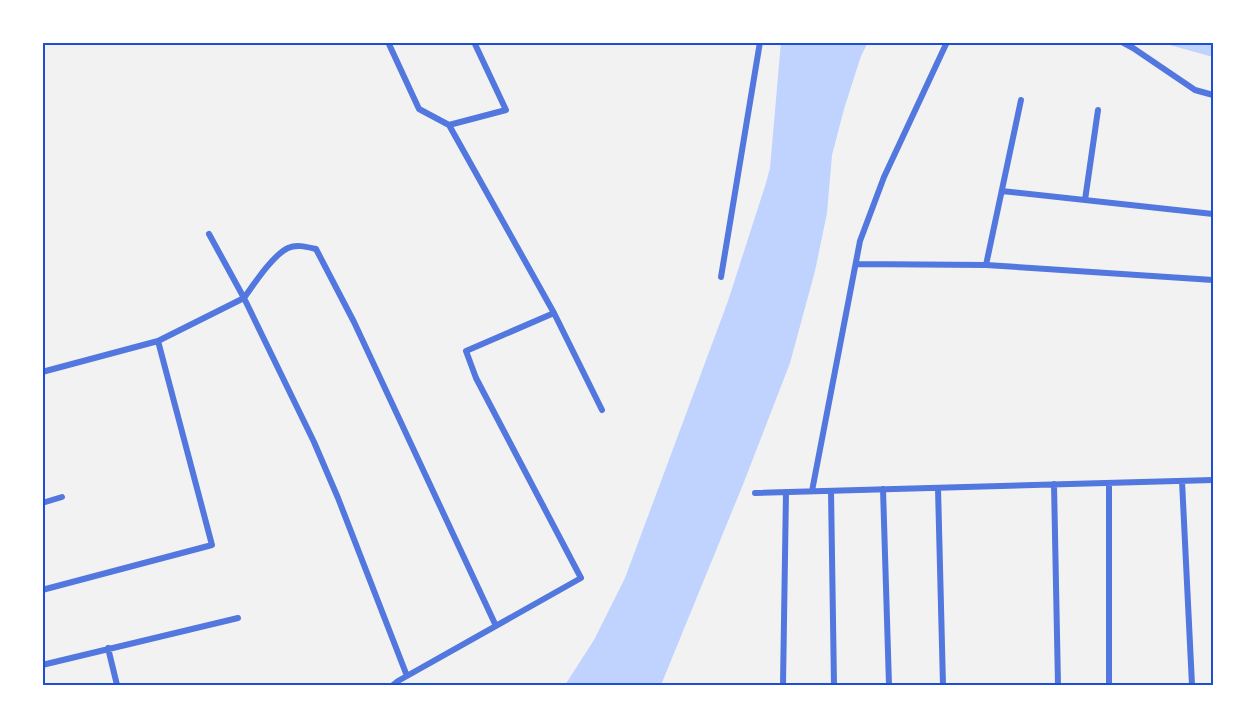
<svg xmlns="http://www.w3.org/2000/svg" width="1255" height="727" viewBox="0 0 1255 727" font-family="Roboto,sans-serif">
	<rect width="100%" height="100%" fill="#f2f2f2"/>
	<path fill="#bfd3fe" d="M781,42h87l-7,14 -17,53 -12,46 -5,58 -12,58 -25,92 -46,119 -83,203h-96l29,-45 31,-62 103,-277 38,-118 4,-15z
		M1163,42h50v15l-47,-13z"/>
	<g fill="none" stroke-linecap="round" stroke-linejoin="round">
		<path stroke="#5277de" stroke-width="6" d="M388,42l31,67 30,16
			M474,42l32,68 -57,15 105,188 48,97
			M1122,42l11,6 62,42 18,5
			M1002,191l211,23
			M1085,200l13,-90
			M856,264l130,1 227,15
			M986,265l35,-165
			M721,277l39,-235
			M158,341l86,-43 -35,-64
			M42,372l116,-31 54,204 -170,45
			M1182,481l10,204
			M1109,483v202
			M1054,484l4,201
			M938,488l5,197
			M883,489l6,196
			M812,491l48,-250 24,-64 63,-135
			M831,491l3,194
			M755,493l458,-13
			M42,503l20,-6
			M108,648l9,37
			M42,665l196,-47
			M407,676l-69,-178 -24,-56 -70,-144c10,-14 29,-43 44,-50 9,-4 19,-1 28,1l38,73 142,304
			M393,685l5,-4 183,-103 -105,-200 -10,-27 88,-38
			M783,685l3,-193"/>
	</g>
	<rect width="1255" height="727" fill="none" stroke="#ffffff" stroke-width="87"/>
	<rect x="44" y="44" width="1168" height="640" fill="none" stroke="#1d4ed8" stroke-width="2"/>
</svg>
